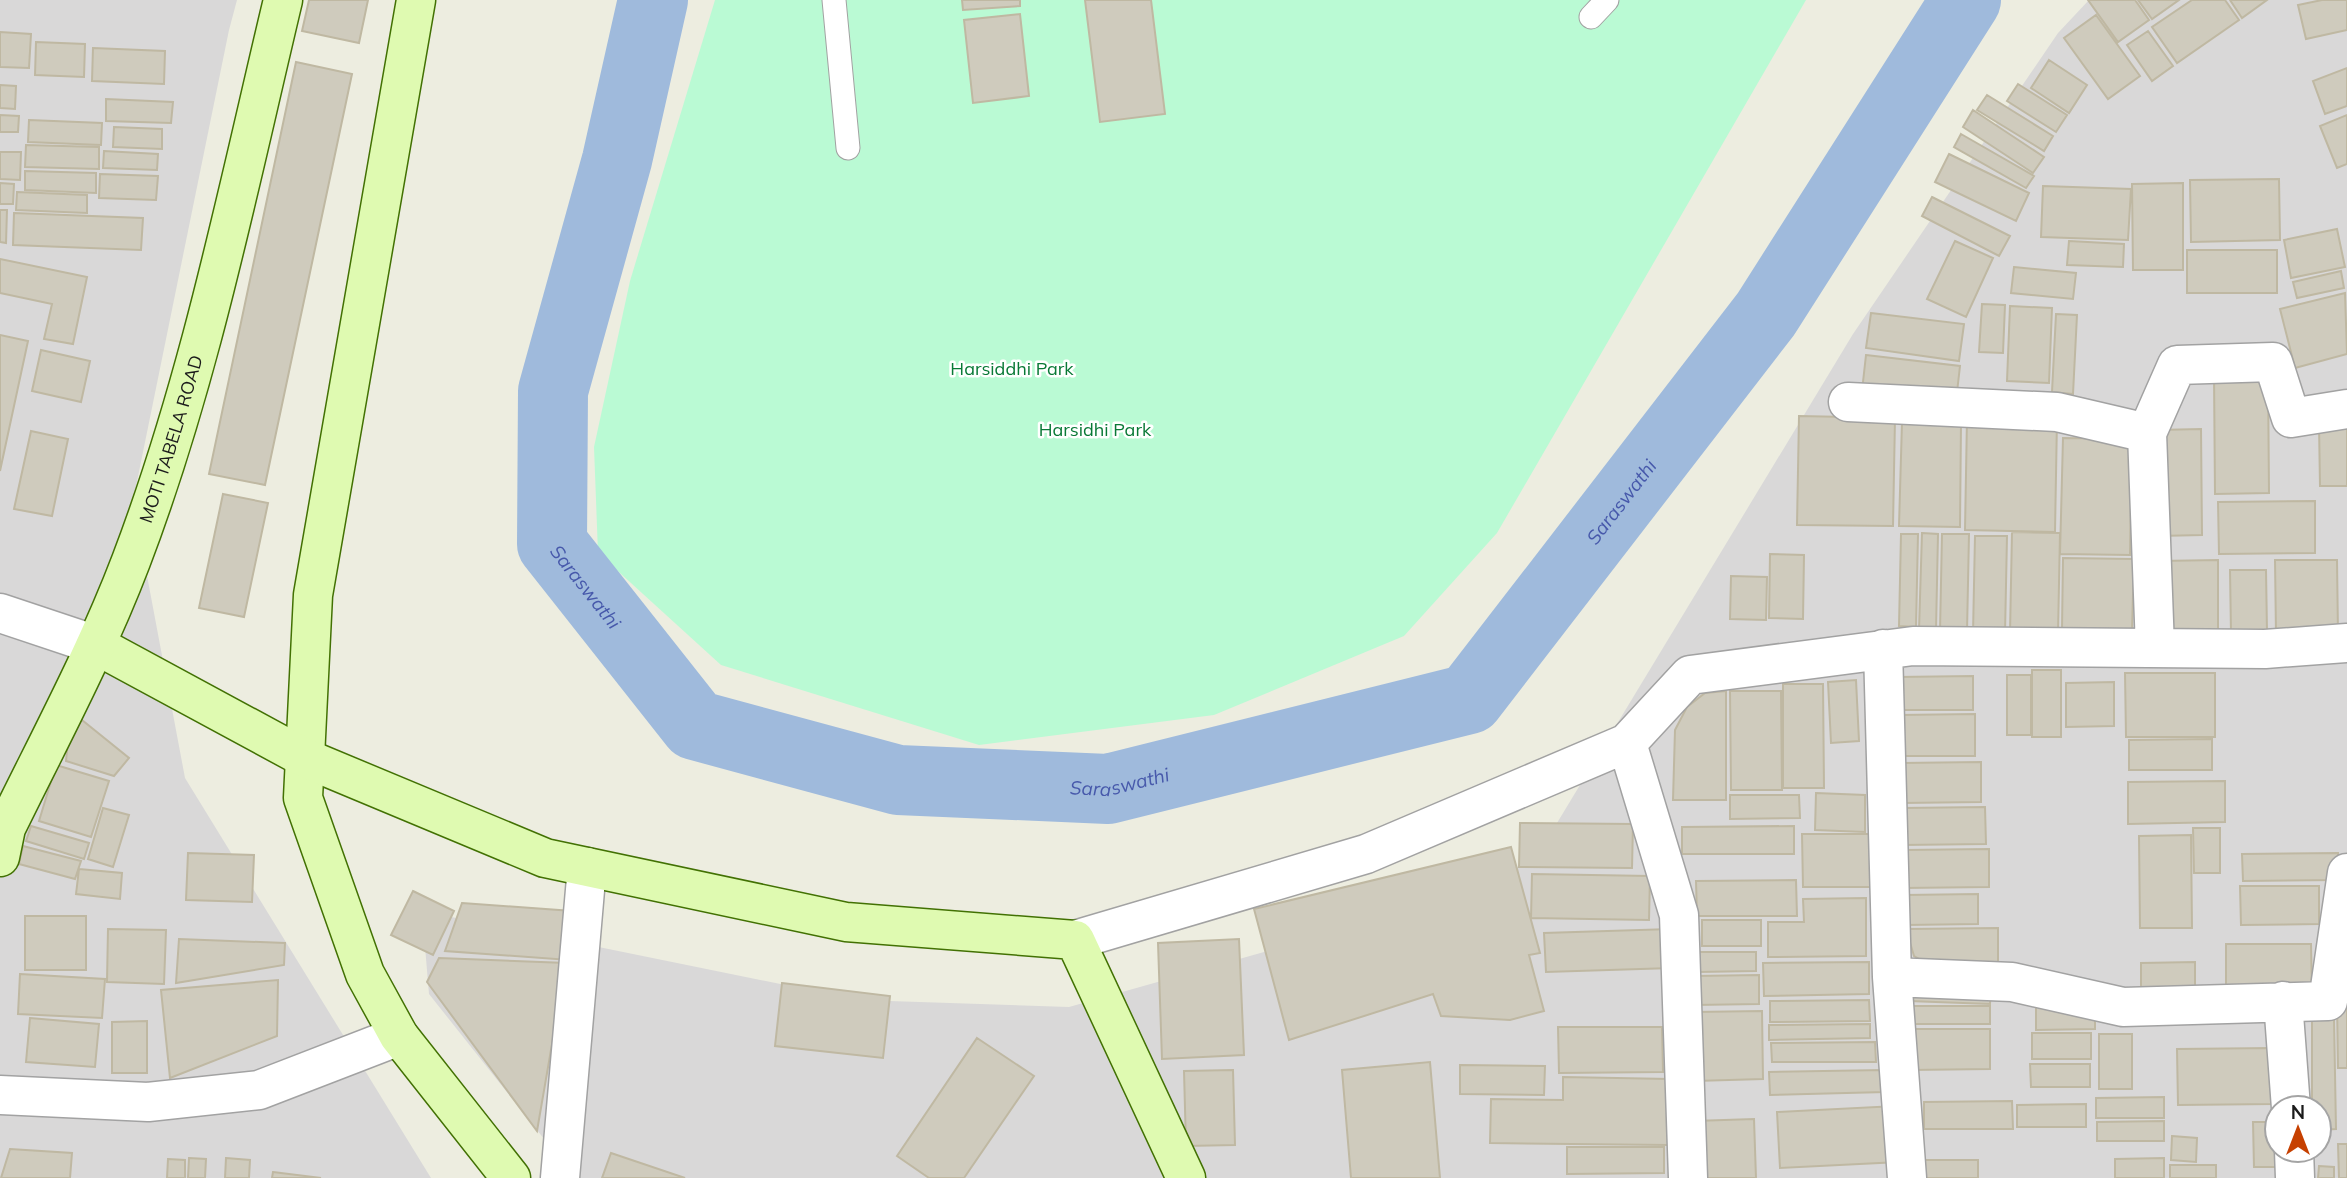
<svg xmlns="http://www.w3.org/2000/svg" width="2347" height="1178" viewBox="0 0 2347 1178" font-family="Mulish,sans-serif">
	<rect width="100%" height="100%" fill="#edede0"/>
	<path fill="#d9d8d8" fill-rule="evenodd" d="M0,0h237l-8,30 -96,471 52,277 246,400h-431z
		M2089,0h258v1178h-1772l-146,-184 -7,-83 437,89 210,7 270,-76 195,-70 319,-527 205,-301zM2277,1108h42v42h-42z"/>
	<path fill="#bafad4" d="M715,0h1091l-309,533 -93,103 -190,79 -235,30 -258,-80 -123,-112 -4,-106 36,-166z"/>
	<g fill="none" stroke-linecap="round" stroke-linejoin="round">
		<path stroke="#9fbadc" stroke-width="70" id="s1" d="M653,0l-36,160 -64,231 -1,153 143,181 203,55 210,9 361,-90 297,-385 200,-314"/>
	</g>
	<path fill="#cfcbbd" stroke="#bfb8a2" stroke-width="2" d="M309,0h59l-9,43 -57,-12z
		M962,0h58v6l-57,4z
		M1085,0h66l14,114 -65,8z
		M2088,0h47l14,20 -31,22z
		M2138,0h41l-27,19z
		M2192,0h33l14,20 -62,43 -25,-36z
		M2230,0h37l-25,18z
		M2322,0h25v30l-41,9 -8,-34z
		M1020,14l9,82 -56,7 -9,-83z
		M2096,15l44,61 -32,23 -44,-61z
		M2148,31l25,35 -21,15 -25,-36z
		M0,32l31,2 -2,34 -29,-1z
		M36,42l49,2 -1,33 -49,-2z
		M93,48l72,3 -1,33 -72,-3z
		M2049,60l38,25 -18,28 -38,-25z
		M296,62l56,12 -87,411 -56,-11z
		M2347,68v38l-22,8 -12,-33z
		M2018,84l49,31 -11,17 -49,-31z
		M0,85l16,1 -1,23 -15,-1z
		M1987,95l66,41 -9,15 -67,-41z
		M106,99l67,3 -2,21 -65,-2z
		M1973,110l71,47 -11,16 -70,-46z
		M0,115l19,1 -1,16h-18z
		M2347,115v49l-10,4 -17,-42z
		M29,120l73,3 -1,22 -73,-3z
		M114,127l48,2v20l-49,-2z
		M1961,134l73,42 -8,12 -72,-41z
		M26,145l73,2v22l-74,-2z
		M104,151l54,3 -1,16 -54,-2z
		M0,152h21l-1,28 -20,-1z
		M1949,154l80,39 -13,28 -81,-39z
		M25,171l71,2v20l-71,-3z
		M100,174l58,2 -2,24 -57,-2z
		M2279,179l1,61 -89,2 -1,-62z
		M0,183l14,1 -1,20h-13z
		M2183,183v87h-50l-1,-86z
		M2043,186l88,3 -3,51 -87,-3z
		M17,192l70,3v18l-71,-3z
		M1932,197l78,39 -11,20 -77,-40z
		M0,210h7l-1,33 -6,-1z
		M14,213l129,5 -2,32 -128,-5z
		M2337,229l8,38 -54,11 -7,-38z
		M1955,241l38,17 -27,59 -39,-18z
		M2069,241l55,3 -1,23 -56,-2z
		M2187,250h90v43h-90z
		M0,259l87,18 -14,67 -29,-5 8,-35 -52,-11z
		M2014,267l62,6 -3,26 -62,-6z
		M2341,271l3,17 -47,10 -4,-16z
		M2345,293l2,61 -52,14 -15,-59z
		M1982,304l23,1 -2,48 -24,-1z
		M2010,306l42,2 -3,75 -42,-2z
		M1871,313l93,11 -5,37 -93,-13z
		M2056,314l21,1 -4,79 -21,-2z
		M0,335l28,6 -28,130z
		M41,350l49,11 -9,41 -49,-11z
		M1866,355l94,11 -4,35 -94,-10z
		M2214,374h54l1,119 -54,1z
		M1799,416l96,2 -2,108 -96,-1z
		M1967,418l90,1 -2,113 -90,-2z
		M1902,422h59l-1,105 -61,-1z
		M2319,424h28v62h-27z
		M2201,429l1,106 -43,1 -1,-106z
		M31,431l37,8 -16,77 -38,-7z
		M2063,438l69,1 -2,116 -70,-1z
		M223,494l45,9 -24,114 -45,-9z
		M2315,501v52l-96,1 -1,-52z
		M2012,532l48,1 -2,101 -48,-1z
		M1922,533l16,1 -2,96h-17z
		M1901,534h17l-2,93 -17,-1z
		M1942,534h27l-2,98 -27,-1z
		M1975,536h32l-2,98h-32z
		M1770,554l34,1 -1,64 -34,-1z
		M2063,558l71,1 -2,71 -70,-1z
		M2218,560v72l-58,1 -1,-72z
		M2275,560h62l1,74h-62z
		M2230,570h36l1,62 -36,1z
		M1731,576l36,1 -1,43 -36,-1z
		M2032,670h29v67h-29z
		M2125,673h90v64h-89z
		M2007,675h24v60h-24z
		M1973,676v34h-76v-33z
		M1856,680l3,61 -28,2 -3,-61z
		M2114,682v44l-48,1v-44z
		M1783,684h40l1,104h-41z
		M1726,691v109h-53l2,-70 12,-23 18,-14z
		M1730,691h51l1,99h-51z
		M1975,714v42h-76l-1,-41z
		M82,720l47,38 -15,18 -48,-15 2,-20z
		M2212,739v31h-83v-30z
		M1981,762v40l-79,1 -1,-40z
		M56,765l53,16 -18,56 -52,-16z
		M2225,781v41l-97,2v-42z
		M1816,793l49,2v37l-50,-2z
		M1730,795h69l1,23 -70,1z
		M1985,807l1,37 -85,1v-37z
		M103,808l26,7 -16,52 -25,-8z
		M1520,823l113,1 -1,44 -113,-1z
		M31,826l58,17 -5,16 -58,-18z
		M1794,826v28h-112v-27z
		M2193,828h27v45h-26z
		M1802,834h70v53h-69z
		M2191,835l1,93h-52l-1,-92z
		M23,846l58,15 -6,18 -56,-15z
		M1511,847l29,106 -11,2 15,56 -34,9 -69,-4 -8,-22 -144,46 -35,-131z
		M1989,849v38l-86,1v-38z
		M188,853l66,2 -2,47 -66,-2z
		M2338,853v27l-95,1 -1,-27z
		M79,869l43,4 -2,26 -44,-5z
		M1532,874l118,2 -1,44 -118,-2z
		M1796,880l1,36h-100l-1,-35z
		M2240,886h79v38l-78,1z
		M413,891l41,20 -21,44 -42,-20z
		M1978,894v30l-73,1v-30z
		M1866,898v58l-98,1v-35h36l-1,-23z
		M462,903l110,8 -3,49 -124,-9z
		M25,916h61v54h-61z
		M1702,920h59v26h-59z
		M1998,928v42l-57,1 -27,-15 -8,-27z
		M108,929l58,1 -2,54 -57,-2z
		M1671,929l1,39 -126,4 -2,-39z
		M179,939l106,4 -1,22 -108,18z
		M1239,939l5,116 -82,4 -4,-116z
		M2226,944h85l1,47 -86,1z
		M1698,952h58v19l-58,1z
		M439,958l127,5 -29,168 -110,-149z
		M1869,962v32l-105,2 -1,-33z
		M2195,962v34h-54v-33z
		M20,974l85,5 -3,39 -84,-4z
		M1759,975v29l-65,1v-29z
		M278,980l-1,56 -107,42 -9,-88z
		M1910,982l81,3 -1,19 -81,-3z
		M782,983l108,13 -7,62 -108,-12z
		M1869,1000l1,21 -100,1v-21z
		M2337,1001h10v67h-9z
		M2036,1004h59v25l-59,1z
		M1907,1006h83v18h-83z
		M1762,1011l1,68 -68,2 -1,-69z
		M30,1018l69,6 -4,43 -69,-5z
		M2334,1018l2,111 -17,1v-22h-7v-89z
		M147,1021v52h-35v-51z
		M1870,1024v14l-101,2v-15z
		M1558,1027h104l1,45 -104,1z
		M1910,1029h80v40l-80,1z
		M2032,1033h59v26h-59z
		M2099,1034h33v55h-33z
		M977,1038l57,38 -70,102h-35l-32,-22z
		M1875,1042l1,20h-104l-1,-19z
		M2272,1048l1,56 -95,1 -1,-56z
		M1430,1062l10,116h-89l-9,-108z
		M2030,1064h60v23h-59z
		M1460,1065l85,1 -1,29 -84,-1z
		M1233,1070l2,75 -49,1 -2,-75z
		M1884,1070l1,22 -115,3 -1,-23z
		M1563,1077l107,2 -2,66 -178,-2 1,-44 72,1z
		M2164,1097v21h-68v-20z
		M2012,1101l1,28h-89v-27z
		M2086,1104v23h-69v-22z
		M1896,1106l3,56 -119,6 -3,-56z
		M1754,1119l2,59h-60l-2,-57z
		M2164,1121v20h-67v-19z
		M2253,1122h24v28l8,17h-31z
		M2172,1136l25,2 -1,24 -25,-2z
		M2338,1144h9v34h-8z
		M1567,1147h97v26l-97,1z
		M10,1149l62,4 -2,25h-69z
		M611,1153l74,25h-83z
		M189,1158l17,1 -1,19h-17z
		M226,1158l24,2 -1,18h-24z
		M2164,1158v20h-49v-19z
		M168,1159l17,1v18h-18z
		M1919,1160h59v18h-59z
		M2170,1165h46v13h-46z
		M2319,1166l15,1v11h-16z
		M273,1172l48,6h-49z"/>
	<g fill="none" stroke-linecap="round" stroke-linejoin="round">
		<defs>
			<path id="lane" d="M834,0l14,148
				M1591,17l16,-17"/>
			<path id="street" d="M1848,402l209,10 90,21 30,-68 96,-3 18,56 56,-9
				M2147,433l8,215
				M0,613l96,32
				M1883,649l9,328 15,201
				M1627,743l52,172 9,263
				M1075,940l291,-86 261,-111 63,-68 223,-29 352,3 82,-6
				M1892,977l120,5 111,25 205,-6 19,-128
				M2283,1001l8,107
				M0,1095l148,7 111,-12 140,-54
				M2294,1150l1,28
				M560,1178l27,-311"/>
			<g id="secondary">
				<path d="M416,0l-103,595 -10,203 62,176 34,62 112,142"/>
				<path d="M96,645l209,113 240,100 301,64 229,18 111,238"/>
				<path id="s2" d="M0,857l6,-29c43,-88 90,-175 125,-267 69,-181 107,-373 152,-561"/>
			</g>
		</defs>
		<use href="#lane" stroke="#a2a2a2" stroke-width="25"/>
		<use href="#street" stroke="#a2a2a2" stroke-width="41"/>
		<use href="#secondary" stroke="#427103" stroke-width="41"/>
		<use href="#lane" stroke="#fff" stroke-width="23"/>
		<use href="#street" stroke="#fff" stroke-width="38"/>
		<use href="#secondary" stroke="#dffab1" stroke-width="38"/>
	</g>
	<g text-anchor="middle" stroke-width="5" stroke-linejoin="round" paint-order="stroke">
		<g font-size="18" fill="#097936" stroke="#fff">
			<text x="1012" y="375">Harsiddhi Park</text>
			<text x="1095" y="436">Harsidhi Park</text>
		</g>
		<g font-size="18" fill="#1b1b1b" stroke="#fff">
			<text dy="6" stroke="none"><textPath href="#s2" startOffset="453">MOTI TABELA ROAD</textPath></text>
		</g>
		<g font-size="19" font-style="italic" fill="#4759ab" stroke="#fff">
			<text dy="7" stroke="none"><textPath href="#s1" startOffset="1829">Saraswathi</textPath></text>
			<text dy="7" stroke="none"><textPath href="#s1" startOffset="611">Saraswathi</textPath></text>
			<text dy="7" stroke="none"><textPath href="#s1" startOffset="1220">Saraswathi</textPath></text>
		</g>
	</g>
	<g transform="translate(2298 1129)"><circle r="33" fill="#ffffff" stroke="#a4a4a4" stroke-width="2"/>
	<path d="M0-5L12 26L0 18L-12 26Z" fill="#c64000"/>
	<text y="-10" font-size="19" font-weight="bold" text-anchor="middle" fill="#1b1b1b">N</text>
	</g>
</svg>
